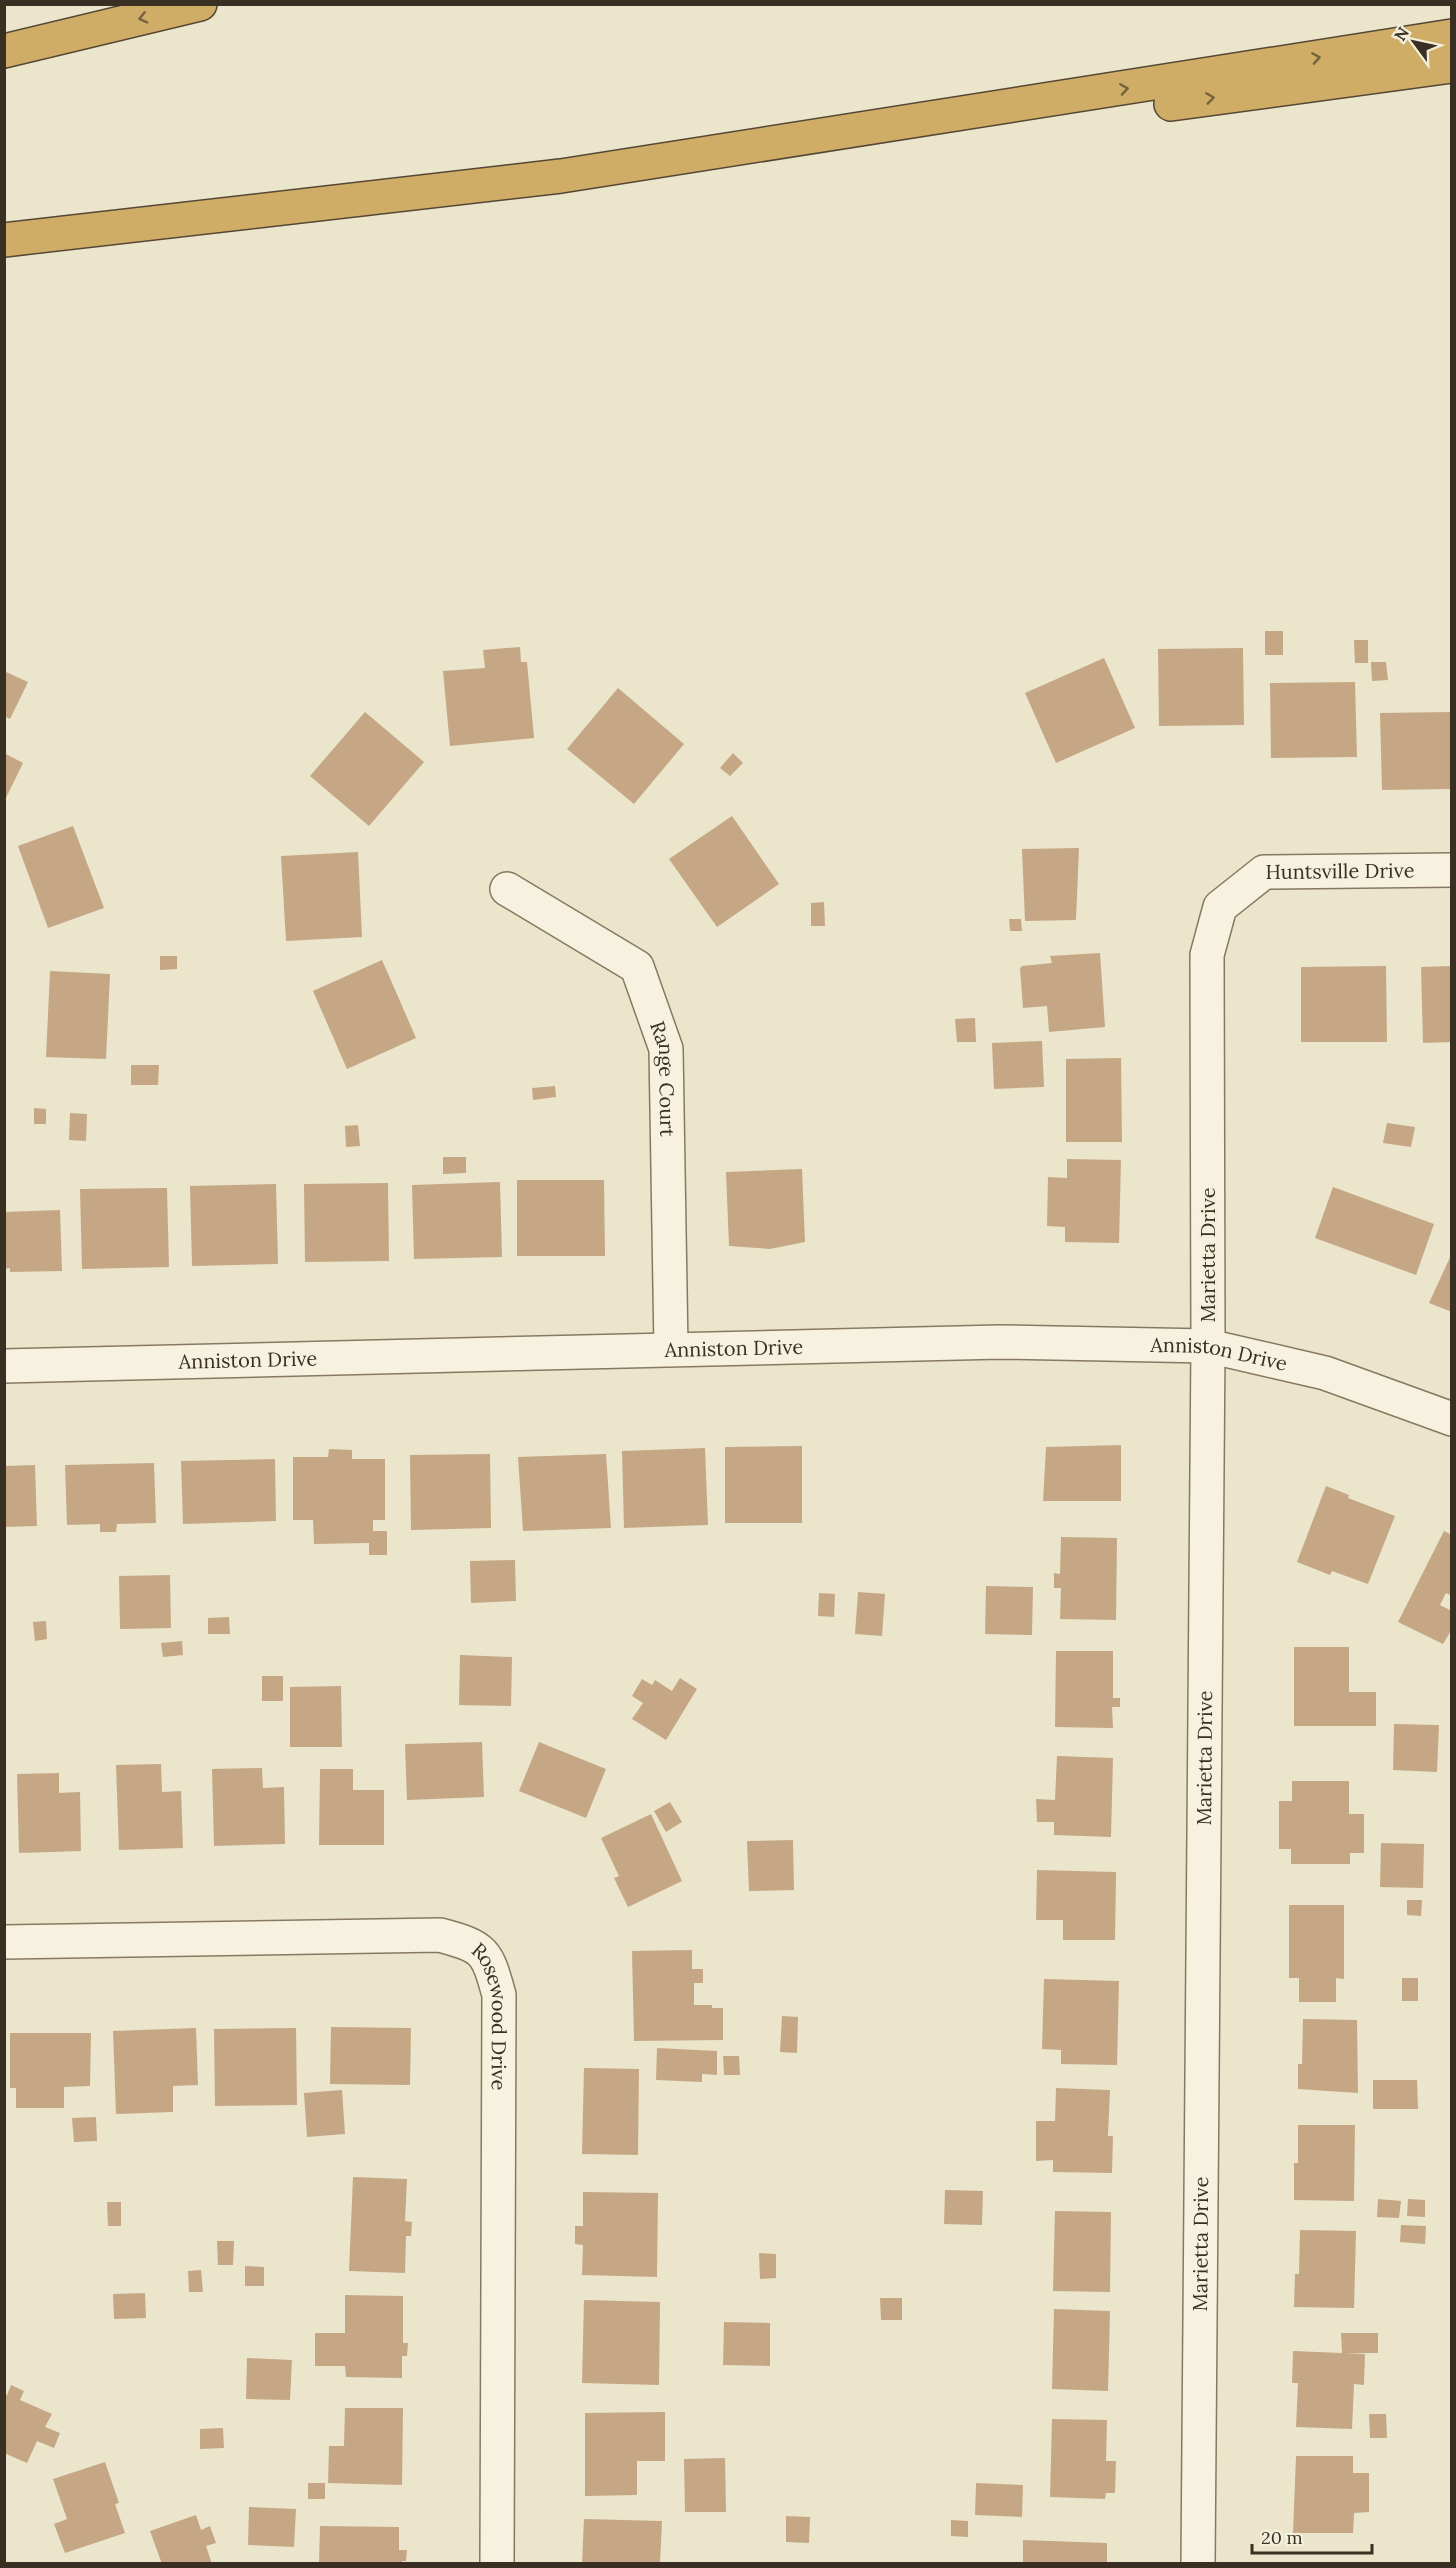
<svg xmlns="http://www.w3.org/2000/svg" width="1456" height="2568" viewBox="0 0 1456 2568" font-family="Lora,serif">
	<rect width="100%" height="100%" fill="#ebe5cc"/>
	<path fill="#c5a786" d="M1265,631h18v24h-18z
		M1354,640h14v23h-13z
		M520,647l1,15h6l7,76 -84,8 -7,-75 42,-3 -2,-18z
		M1243,648l1,77 -85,1 -1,-77z
		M1104,658l31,70 -79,35 -31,-70z
		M1371,662h15l2,18 -16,1z
		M4,671l24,11 -18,37 -6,-3z
		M1355,682l2,75 -86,1 -1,-75z
		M618,688l66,56 -50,60 -67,-55z
		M365,712l59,50 -55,64 -59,-50z
		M1452,712v77l-70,1 -2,-77z
		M4,753l19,10 -19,39z
		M733,753l10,10 -13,13 -10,-8z
		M732,816l47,68 -62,43 -48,-68z
		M73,826l31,82 -56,20 -30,-82z
		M1079,848l-3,72 -51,1 -3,-72z
		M358,852l4,85 -76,4 -5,-85z
		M824,902l1,24h-14v-23z
		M1009,919h12l1,12h-12z
		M1100,953l5,74 -56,5 -2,-26 -24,2 -3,-39 2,-3 30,-3 -2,-7z
		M160,956h17v13l-17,1z
		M382,960l34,78 -69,31 -34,-78z
		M1386,966l1,76h-86v-75z
		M1452,966v76l-29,1 -2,-76z
		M50,971l60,3 -4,85 -60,-2z
		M975,1018l1,24h-19l-2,-23z
		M1042,1041l2,46 -50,2 -2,-46z
		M1121,1058l1,84h-56v-83z
		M131,1065h28l-1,20h-27z
		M555,1086l1,11 -23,3 -1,-12z
		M34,1108l12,1v15h-12z
		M70,1113l17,1 -1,27 -17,-1z
		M1387,1123l28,4 -4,20 -28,-4z
		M358,1125l2,21 -14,1 -1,-21z
		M443,1157h23v16l-23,1z
		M1067,1159l54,1 -2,83 -54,-1v-15l-18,-1 1,-49 19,1z
		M802,1169l3,73 -35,7 -41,-3 -3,-74z
		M517,1180h87l1,76h-88z
		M500,1182l2,75 -88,2 -2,-74z
		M388,1183l1,78 -84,1 -1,-78z
		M276,1184l2,80 -86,2 -2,-80z
		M1333,1187l101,37 -18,51 -101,-37z
		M167,1188l2,79 -87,2 -2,-80z
		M60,1210l2,61 -52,1v-4l-6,1v-57z
		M1452,1253v59l-23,-9z
		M1121,1445v56h-78l3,-54z
		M802,1446v77h-77v-76z
		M705,1448l3,77 -84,3 -2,-77z
		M329,1449l23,1v9h33v61h-12v11h14v24h-18v-12l-55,1 -1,-24h-20v-63h35z
		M490,1454l1,74 -80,2 -1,-75z
		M606,1454l5,74 -88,3 -5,-74z
		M275,1459l1,62 -93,3 -2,-63z
		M154,1463l2,60 -39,1 -1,8h-16v-8l-33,1 -2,-60z
		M35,1465l2,61 -33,1v-61z
		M1326,1486l23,9 -1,3 47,18 -27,68 -36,-13 -2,4 -33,-13z
		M1444,1531l8,4v61l-6,-3 -6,12 12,6v18l-9,15 -45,-22z
		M1061,1537l56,1 -1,82 -56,-1 1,-31h-7v-15l6,1z
		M515,1560l1,41 -45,2 -1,-42z
		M170,1575l1,53 -51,1 -1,-53z
		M986,1586l47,1 -1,48 -47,-1z
		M858,1592l27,2 -3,42 -27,-2z
		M819,1593l16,1 -1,23 -16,-1z
		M229,1617l1,17h-22v-16z
		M46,1621l1,18 -12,2 -2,-19z
		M182,1641l1,14 -20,2 -2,-14z
		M1294,1647h55v45h27v34h-82z
		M1056,1651h57v47h7v9h-8l1,21 -58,-1z
		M460,1655l52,2 -1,49 -52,-1z
		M262,1676h21v25h-21z
		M680,1678l17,11 -31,51 -34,-21 11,-16 -11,-7 10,-17 10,6 3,-5 17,11z
		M341,1686l1,61h-52v-60z
		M1394,1724l45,1 -2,47 -44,-2z
		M482,1742l2,55 -77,3 -2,-56z
		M539,1742l67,27 -20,49 -67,-27z
		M1057,1756l56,2 -2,79 -57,-2v-13h-17l-1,-23 19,1z
		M161,1764l1,28 19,-1 2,57 -64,2 -3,-85z
		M262,1768l1,20 21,-1 1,57 -71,2 -2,-77z
		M320,1769h33v21h31v55h-65z
		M59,1773v20l21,-1 1,59 -62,2 -2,-79z
		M1292,1781h57v33h15v39h-14v11h-59v-15h-12v-48h13z
		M670,1802l12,20 -16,10 -12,-21z
		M651,1814l31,67 -54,26 -14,-29 5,-2 -18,-38z
		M793,1840l1,50 -45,1 -2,-50z
		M1381,1843l43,1 -1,44 -43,-1z
		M1037,1870l79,2 -1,68h-52v-20h-27z
		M1407,1900h15l-1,16 -14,-1z
		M1289,1905h55v74l-8,-1v24h-37v-24h-10z
		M692,1950v19h11v14h-9v22h18v3h11v32l-89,1 -2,-90z
		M1402,1978h16v23h-16z
		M1044,1979l75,2 -2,84 -56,-1v-14l-19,-1z
		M782,2016l16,1 -1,36 -17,-1z
		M1303,2019l54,1 1,73 -60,-4v-25h4z
		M331,2027l80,1 -1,57 -80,-1z
		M196,2028l2,57 -25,1v26l-57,2 -3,-83z
		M296,2028l1,77 -82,1 -1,-77z
		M10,2033h81l-1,53 -26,1v21h-48v-20h-6z
		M657,2048l60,3v24l-15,-1v8l-46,-2z
		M723,2056h16l1,19h-16z
		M584,2068l55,1 -1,86 -56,-1z
		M1373,2080h44l1,29h-45z
		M1056,2088l54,2 -2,46h5l-1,37 -59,-1v-12l-17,1v-40h19z
		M342,2090l3,44 -38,3 -3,-44z
		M96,2117l1,24 -23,1 -2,-24z
		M1298,2125h57l-1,76 -60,-1v-37h4z
		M353,2177l54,2 -2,42 7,1 -1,14h-5l-1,37 -56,-2z
		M945,2190l38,1 -1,34 -38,-1z
		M583,2192l75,1 -1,84 -75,-2 1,-30 -8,-1v-18h8z
		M1378,2199l23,2 -2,17 -22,-1z
		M1408,2199l17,1v17l-18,-1z
		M107,2202h14v24h-13z
		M1055,2211l56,1 -1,80 -57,-1z
		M1401,2225l25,1 -1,18 -25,-2z
		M1300,2230l56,1 -2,77 -60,-1 1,-33h4z
		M217,2241h17l-1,24h-15z
		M759,2253l17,1v24l-16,1z
		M245,2266l19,1v19h-19z
		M201,2270l2,22h-14l-1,-21z
		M145,2293l1,25 -32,1 -1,-25z
		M345,2295l58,1v47h5l-1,13h-5v22l-56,-1 -1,-11h-30v-33h30z
		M880,2298h22v22h-21z
		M584,2300l76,2 -1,83 -77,-2z
		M1054,2309l56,2 -2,80 -56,-2z
		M724,2322l46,1v43l-47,-1z
		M1341,2333h37v20h-33l20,1 -1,31 -10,-1 -2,45 -56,-2 2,-44h-6l1,-32 49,2z
		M247,2358l45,2 -2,40 -44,-1z
		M11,2385l13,6 -4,9 32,14 -7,13 15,6 -6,15 -17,-7 -10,22 -23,-10v-59l3,1z
		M345,2408h58l-1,77 -74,-2 1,-37h15z
		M665,2412v49h-28v34l-52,1v-83z
		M1369,2414h17l1,24h-17z
		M1052,2419l55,1 -1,41h10l-1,32h-9l-1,6 -55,-2z
		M223,2428l1,20 -24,1v-20z
		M1296,2456h57v17h16v39l-15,1 -1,20h-60z
		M725,2458l1,54h-41l-1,-53z
		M105,2462l14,41 -4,1 10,29 -60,20 -11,-29 13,-5 -14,-40z
		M308,2483h17v16h-17z
		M976,2483l47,2 -1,32 -47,-2z
		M249,2507l47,2 -2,38 -46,-2z
		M196,2515l5,15 9,-4 6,17 -10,3 6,18h-50l-12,-33z
		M786,2516l24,1 -1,26 -23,-1z
		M584,2519l78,2 -2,43h-78z
		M951,2520l17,1v16l-17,-1z
		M320,2526l79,1v23h8l-1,11h-4v3h-83z
		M1023,2540l84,3v21h-84z"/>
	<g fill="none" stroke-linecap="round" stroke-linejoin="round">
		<defs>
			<g id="minor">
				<path id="s1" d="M507,889l130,78 29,82 5,300"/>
				<path id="s2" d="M4,1942l436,-7c45,12 47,16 59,60l-2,569"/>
				<path id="s3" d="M1198,2564l10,-1218 -1,-391 13,-48 44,-35 188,-2"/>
			</g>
			<g id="tertiary">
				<path id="s4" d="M4,1366l996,-24 208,4 117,27 127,46"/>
			</g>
			<path id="motorway" d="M4,51l196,-47
				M1171,104l281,-38
				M4,240l557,-64 891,-140"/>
		</defs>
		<use href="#minor" stroke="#877961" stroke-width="36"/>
		<use href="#tertiary" stroke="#877961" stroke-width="36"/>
		<use href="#motorway" stroke="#554735" stroke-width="36"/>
		<use href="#minor" stroke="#f6f2df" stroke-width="33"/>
		<use href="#tertiary" stroke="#f6f2df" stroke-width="33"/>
		<use href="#motorway" stroke="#d0ad67" stroke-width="33"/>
	</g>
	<defs><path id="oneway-chevron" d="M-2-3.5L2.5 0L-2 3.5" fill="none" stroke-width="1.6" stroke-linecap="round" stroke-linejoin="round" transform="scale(1.5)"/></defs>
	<g stroke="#75623e">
		<use href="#oneway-chevron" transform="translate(143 18) rotate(167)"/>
		<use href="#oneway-chevron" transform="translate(1316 58) rotate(-9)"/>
		<use href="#oneway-chevron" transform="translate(1124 89) rotate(-9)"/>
		<use href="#oneway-chevron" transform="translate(1210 98) rotate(-8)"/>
	</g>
	<g text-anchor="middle" stroke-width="5" stroke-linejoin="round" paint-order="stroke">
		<g font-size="20" fill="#393023" stroke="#f3efdb">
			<text dy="7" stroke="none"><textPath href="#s3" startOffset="1791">Huntsville Drive</textPath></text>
			<text dy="7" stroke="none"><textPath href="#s1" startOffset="268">Range Court</textPath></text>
			<text transform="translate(1208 1255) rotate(-90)" y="7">Marietta Drive</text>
			<text dy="7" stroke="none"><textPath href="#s4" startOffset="730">Anniston Drive</textPath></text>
			<text dy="7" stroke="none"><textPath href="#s4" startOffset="1216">Anniston Drive</textPath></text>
			<text dy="7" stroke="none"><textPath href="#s4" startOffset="244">Anniston Drive</textPath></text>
			<text dy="7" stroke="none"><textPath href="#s3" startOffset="806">Marietta Drive</textPath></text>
			<text dy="7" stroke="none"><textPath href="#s2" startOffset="548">Rosewood Drive</textPath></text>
			<text dy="7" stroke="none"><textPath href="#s3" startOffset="320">Marietta Drive</textPath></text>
		</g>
	</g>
	<rect width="1456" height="2568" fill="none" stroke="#393023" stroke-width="12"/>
	<g transform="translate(1414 42) rotate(303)" stroke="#f3efdb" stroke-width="4.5" paint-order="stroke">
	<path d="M0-4.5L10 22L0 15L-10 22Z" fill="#393023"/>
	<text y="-9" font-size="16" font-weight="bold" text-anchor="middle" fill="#393023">N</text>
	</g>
	<path d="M1252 2544v9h120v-9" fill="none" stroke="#393023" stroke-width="3"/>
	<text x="1261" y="2544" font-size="18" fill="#393023" stroke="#f3efdb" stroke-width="4.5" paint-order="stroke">20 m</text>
</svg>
